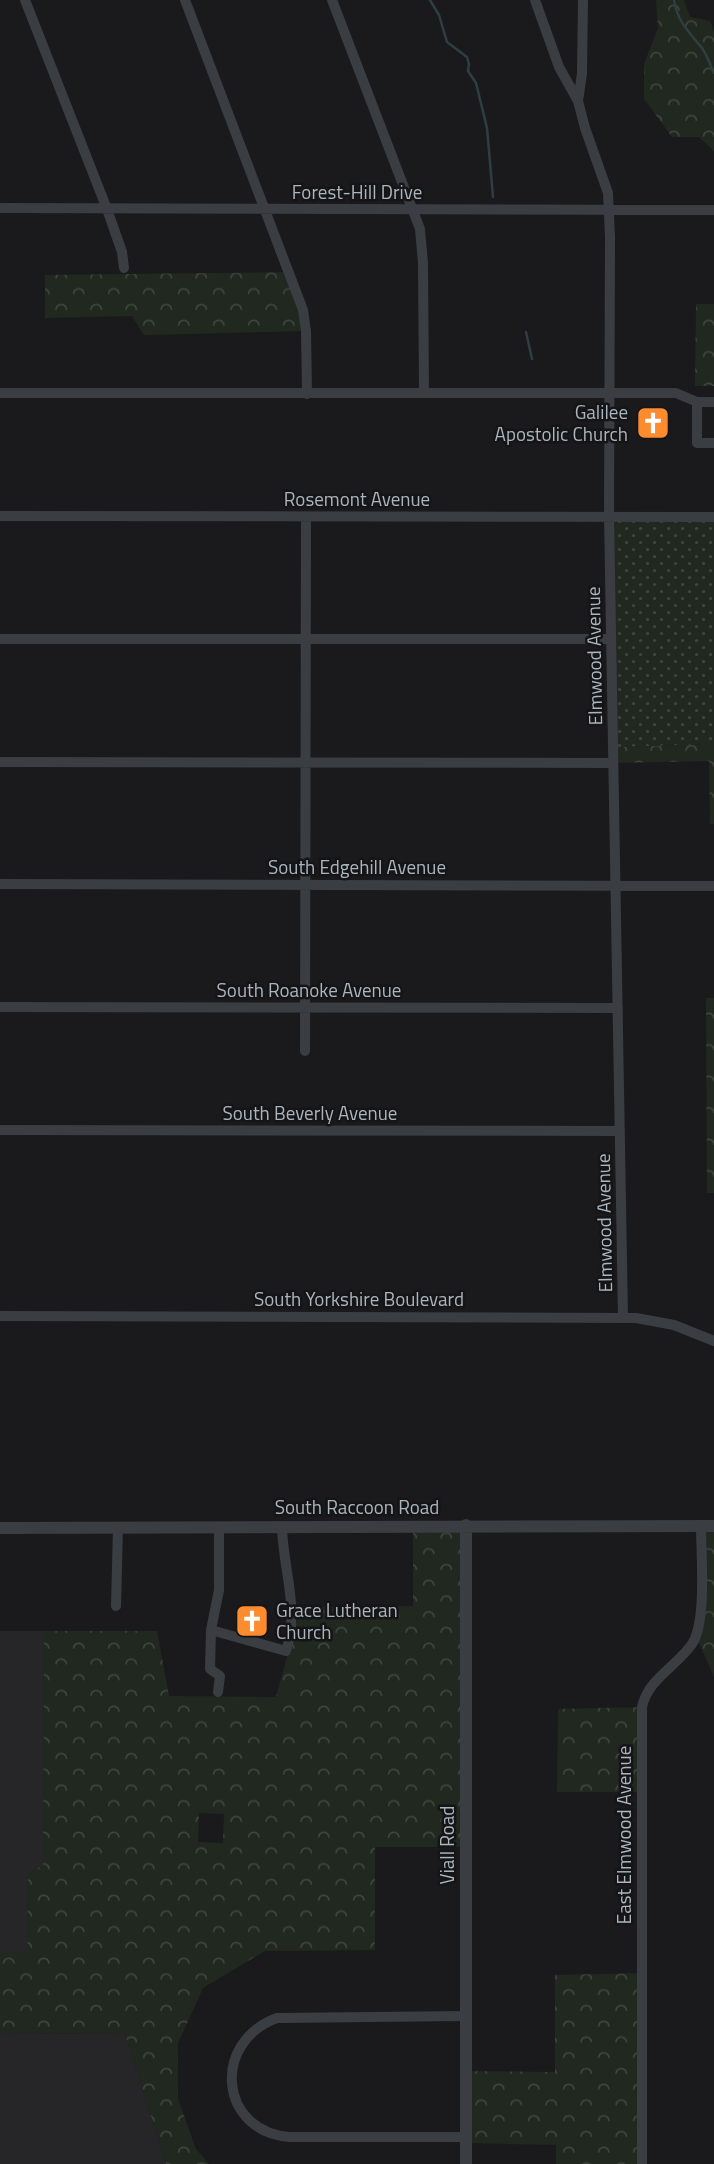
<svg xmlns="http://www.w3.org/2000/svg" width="714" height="2164" viewBox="0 0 714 2164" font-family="'Titillium Web',sans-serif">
	<defs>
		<pattern id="forest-crowns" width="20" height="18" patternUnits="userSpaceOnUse" patternTransform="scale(1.75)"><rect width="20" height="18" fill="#20281f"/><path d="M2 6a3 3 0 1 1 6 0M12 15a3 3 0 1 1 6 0" fill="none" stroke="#3e453e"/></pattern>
		<pattern id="park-dots" width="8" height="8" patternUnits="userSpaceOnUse" patternTransform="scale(1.75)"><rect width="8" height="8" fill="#20281f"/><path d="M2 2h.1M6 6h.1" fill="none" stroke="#3e453e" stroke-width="1.8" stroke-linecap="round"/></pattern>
	</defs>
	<rect width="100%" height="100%" fill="#1a1a1c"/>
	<path fill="#262629" d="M0,1631h44l-1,234 -15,9 -1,79h-27z
		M0,2033l125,1 41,130h-166z"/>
	<path fill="url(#forest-crowns)" fill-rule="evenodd" d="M656,0h28l6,17 20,4 4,10v120l-15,-14h-27l-28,-38v-35l14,-36z
		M289,272l17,59 -162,4 -12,-19 -87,2v-43z
		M696,304h18v82h-19z
		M714,744v80h-4l-1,-63 -96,2 -1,-16z
		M706,998h8v195h-7z
		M466,1525v322h-91v103l-110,1 -62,37 -25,55v56l18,50 13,15h-43l-41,-130 -125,-1v-80l27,-1 1,-78 15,-9 1,-234h113l12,65 107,1 25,-90 112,-1v-80zM199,1813l25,1 -1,29 -25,-1z
		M701,1526h13v151l-18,-41z
		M642,1707l-1,85h-84l1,-83z
		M642,1973v191h-86v-19l-90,-2v-72l89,1v-97z"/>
	<path fill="url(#park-dots)" d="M609,516l105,1v227l-102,3z"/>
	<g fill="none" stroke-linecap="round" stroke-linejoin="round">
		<path stroke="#2e3e42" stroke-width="2.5" d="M430,0l9,15 8,27 20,15 2,7 -1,7 8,12 11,45 6,69
			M674,0c3,21 15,32 28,48 5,7 8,17 12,25
			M526,332l6,27"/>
		<path stroke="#3a3d42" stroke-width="10" d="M25,0l82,209 15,43 2,16
			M185,0l118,310 3,21 1,63
			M332,0l88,229 3,34 1,130
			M535,0l24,67 19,34
			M583,0l-1,74 -4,27 7,27 23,65 2,44 -1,279 14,801
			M0,208l714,2
			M0,393h676l21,9h17
			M697,402v41h17
			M0,516l714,1
			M0,639h611
			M0,762l613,1
			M0,884l714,2
			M0,1007l618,1
			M305,1051l1,-534
			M0,1130l620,1
			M0,1316l636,2 38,7 40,16
			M219,1527v63l-8,40 75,21c14,-41 -3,-82 -4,-124
			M116,1606l2,-79
			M211,1630l-1,39 10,7 -2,16
			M466,2016l-189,2c-66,24 -58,114 13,119h176
			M642,2164v-457c6,-28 34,-40 50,-63 15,-22 9,-90 9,-118"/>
		<path stroke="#3a3d42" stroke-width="12" d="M0,1528l714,-2
			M466,2164v-639"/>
	</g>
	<defs>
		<symbol id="church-square" viewBox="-11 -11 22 22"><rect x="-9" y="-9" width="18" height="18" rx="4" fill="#ff8b2f" stroke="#151517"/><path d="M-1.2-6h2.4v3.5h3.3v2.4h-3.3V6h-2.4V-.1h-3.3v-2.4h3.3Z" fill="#fff"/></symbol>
	</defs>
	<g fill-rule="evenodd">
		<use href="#church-square" x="634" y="404" width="38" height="38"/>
		<use href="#church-square" x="233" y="1602" width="38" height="38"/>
	</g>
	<g text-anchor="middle" stroke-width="5" stroke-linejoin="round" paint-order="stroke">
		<g font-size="19" fill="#abb5bd" stroke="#151517">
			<text x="357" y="199">Forest-Hill Drive</text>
			<text x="357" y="506">Rosemont Avenue</text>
			<text transform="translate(594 656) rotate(-91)" y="7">Elmwood Avenue</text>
			<text x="357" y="874">South Edgehill Avenue</text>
			<text x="309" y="997">South Roanoke Avenue</text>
			<text x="310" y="1120">South Beverly Avenue</text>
			<text transform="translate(604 1223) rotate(-91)" y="7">Elmwood Avenue</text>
			<text x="359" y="1306">South Yorkshire Boulevard</text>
			<text x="357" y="1514">South Raccoon Road</text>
			<text transform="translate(624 1835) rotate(-90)" y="7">East Elmwood Avenue</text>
			<text transform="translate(447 1845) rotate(-90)" y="7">Viall Road</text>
		</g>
		<g font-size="19" fill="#abb5bd" stroke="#151517" text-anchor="end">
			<text x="628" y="419">Galilee<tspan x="628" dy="22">Apostolic Church</tspan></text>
			<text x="276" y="1617" text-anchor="start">Grace Lutheran<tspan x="276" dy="22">Church</tspan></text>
		</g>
	</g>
</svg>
